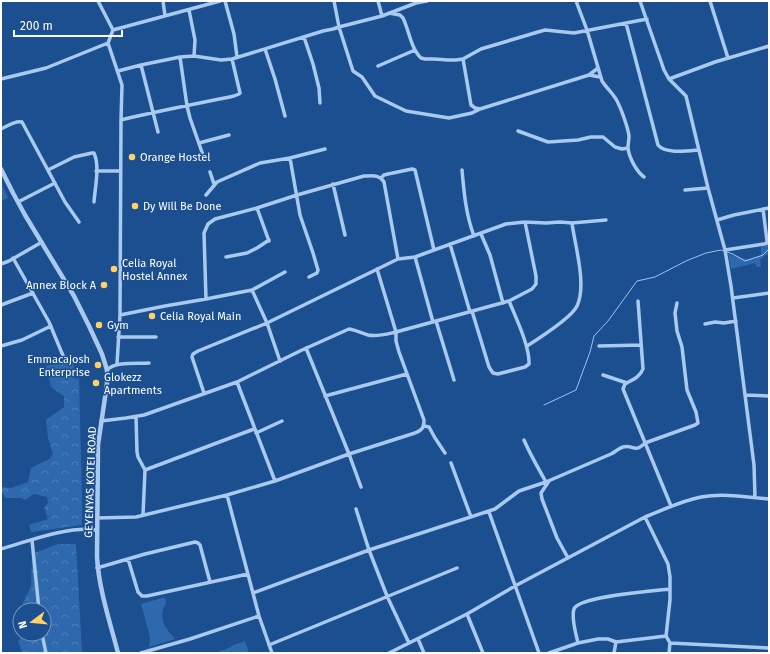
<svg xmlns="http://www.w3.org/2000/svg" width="770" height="654" viewBox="0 0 770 654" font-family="'Fira Sans',sans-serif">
	<defs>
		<pattern id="forest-crowns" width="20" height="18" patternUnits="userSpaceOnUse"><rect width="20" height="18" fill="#2e69ad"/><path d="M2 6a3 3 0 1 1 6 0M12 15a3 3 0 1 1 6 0" fill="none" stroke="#4d80b9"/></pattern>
	</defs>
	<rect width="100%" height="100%" fill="#1b4f8f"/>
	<path fill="#2e69ad" d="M1,183l7,15 -7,3z
		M769,244v11h-5l-1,3 -3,1 1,8h-4l-2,-4 -24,6 -3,-15 10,2 4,2 5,1 14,-3v-9z
		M165,597l1,6c-5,7 -5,18 1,26 2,4 6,6 8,10l-26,8 1,-10 -9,-33z
		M245,641l4,12h-31v-1l13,-5v-1z"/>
	<path fill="url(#forest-crowns)" d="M73,360l2,19 4,-1 3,118v29l-51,7 -2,-7 19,-6 -4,-11 4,-5 -1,-6 -13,-3 -9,6 -4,-2h-16l-2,-5 -2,-1v-5l10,1 17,-6 3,-14 18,-9 4,-5 -5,-16 -2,-18 18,-13v-11l-13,-9 -5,-21z
		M58,544h18l6,109h-72l12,-1 -4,-11 7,-7h19v-24h-20l-1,-7 8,-17 1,-32z"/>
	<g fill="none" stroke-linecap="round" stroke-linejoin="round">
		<path stroke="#9cc4f0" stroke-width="1" d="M727,252l6,2 12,7 18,-6 6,-6
			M544,405l32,-15 14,-38 4,-16 14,-15 29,-40 18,-4 31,-16 20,-8 15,-3 2,1"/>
		<path stroke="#a9c9ee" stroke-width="3.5" d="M98,1l15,29 -5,13 14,42 -1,35 -1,195 -3,49
			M163,1l2,15
			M225,1l9,33 3,23
			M334,1l5,26 14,44 9,6 13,19 31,15 43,7 23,-5 8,-4
			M378,1l4,15
			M576,1l11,29 15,51c5,8 13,14 16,22 4,8 10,25 11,33 0,4 -1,8 -1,12 1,10 9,24 16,29
			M640,1l24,69 5,9 17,17 22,92 17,62 6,36 23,179 1,33
			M710,1l18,57
			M189,10l6,30 -1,16
			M389,13l11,2 3,3c6,12 8,31 18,40l4,1h9l14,1h8l7,-1 18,-10 57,-17 7,-2 29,3 73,-14
			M626,23l32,122c7,9 29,6 41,5
			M113,30l107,-29
			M304,37l9,27 6,24 1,15
			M265,49l10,30 10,37
			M180,57l7,49 3,12 14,40
			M463,59l8,46 4,3 5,1 109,-34 9,-7
			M141,65l17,67
			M378,66l37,-16
			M118,71l23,-6 39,-8 14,-1 27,4 11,-1 91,-28 10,-2 6,-2 43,-11 34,-13 11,-2
			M589,75l11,2
			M1,79l45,-11 62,-25
			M669,79l46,-17 54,-16
			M121,120c37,-9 75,-16 113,-24l5,-2 1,-1 -8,-34
			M1,129c6,-3 15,-9 21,-7l43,80 14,20
			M518,131l30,11 30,-2 13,-3h12l12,10 7,2 6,-1
			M199,143l30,-8
			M290,158l10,57 13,38 5,17 -1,3 -8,4
			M48,170l26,-13 18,-4h2c6,13 1,35 0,49
			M462,170c2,23 4,45 12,66
			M96,171h25
			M210,172l4,12
			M381,178l3,-3 4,-1 24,-5 3,1 19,80
			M333,184l12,51
			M685,190l23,-2
			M206,195l11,-13 43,-19 30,-5 35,-9
			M18,202l37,-19
			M257,208l12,33
			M717,220l17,-5 35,-7
			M572,223l34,-3
			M481,234l9,21 13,48
			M450,244l20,68
			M725,250l39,-6 3,-1v-2l-4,-32
			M226,257l21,-4 10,-5 12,-8
			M415,257l18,65
			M13,258l36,64 15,36
			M1,264l8,-3 33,-19
			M252,290l15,33 13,38
			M733,298l36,-5
			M206,299l-2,-66 4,-9 7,-5 42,-11 40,-13 67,-19c8,0 15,-2 20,6l14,77
			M638,301l5,68c-3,8 -11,11 -18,15l-2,5 48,117
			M1,305l32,-12
			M472,311l17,56 4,6 5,1 27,-7 4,-3c1,-17 -13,-46 -20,-63
			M120,315l45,-9 41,-7 46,-9 33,-18
			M436,321l18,59
			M705,324l10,-2 9,1 12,-2
			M118,337h38
			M1,346l21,-6 29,-14
			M599,346l42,-1
			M306,348l43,106 12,33
			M107,370c9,-9 30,-6 42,-7
			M603,375l24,8
			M237,382l38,99
			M204,393l-12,-36 1,-3 5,-3 69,-28 131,-64 17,-2 91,-33 19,-2 21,1 14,-1 12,1c3,23 15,62 5,83 -5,11 -39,33 -50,40
			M746,395l23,1
			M325,396l82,-22
			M136,417l1,35 1,5 7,13 -2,45
			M101,421l25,-3 18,-3 93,-33 65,-32 47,-21c7,1 12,4 19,6 9,2 19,-1 28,-3l113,-31 23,-12 4,-5v-8l-11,-54
			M424,426l5,1 6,11 10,15
			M256,433l26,-12
			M524,440c6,14 14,28 22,42
			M451,463l20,54
			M145,470l109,-41
			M549,481l-8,12 1,6 15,39 11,20
			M227,495l32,121 13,37
			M356,509l13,41 18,46 22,47
			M489,512l50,141
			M645,517l23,47 2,13v23l-4,36 4,7 -1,10
			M97,518l39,-1 91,-22 48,-14 74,-27 66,-21c7,-3 9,-5 9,-13l-25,-68 -3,-11v-9l-19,-63
			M32,540l7,70
			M1,549c28,-8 67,-23 95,-19
			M128,559l10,33 4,4h5l101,-22
			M97,568l48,-14 50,-12 3,1 2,2 10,37
			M253,593l116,-43 126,-41 24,-18 27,-9 65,-28c4,-2 8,-6 12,-7 10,-3 11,7 22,-4l50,-18 3,-2 -2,-11 -9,-22 -5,-43 -5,-16 -2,-18 2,-10
			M467,614l16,39
			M42,634l4,19
			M418,639l6,14
			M578,643c-2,-9 -7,-25 -4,-34 5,-13 81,-18 96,-20
			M670,643l99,5
			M269,645l188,-77
			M141,653l49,-14 69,-23
			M389,653l78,-39 48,-28 130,-69c18,-7 36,-16 56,-20 22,-4 46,0 68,2
			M549,653l29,-10 20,-4h10l8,3 50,-6
			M614,653l2,-11"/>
		<path stroke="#a9c9ee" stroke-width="4.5" d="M1,169l12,24 12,22 49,81 15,30 13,28 5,16v14l-9,61 -1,112c2,33 13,65 21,96"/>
	</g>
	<g fill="#ffd166" stroke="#1b4f8f" stroke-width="1.5">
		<circle cx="132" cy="157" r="4"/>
		<circle cx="135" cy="206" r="4"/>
		<circle cx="114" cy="269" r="4"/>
		<circle cx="104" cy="285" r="4"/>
		<circle cx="152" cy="316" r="4"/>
		<circle cx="99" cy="325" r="4"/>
		<circle cx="98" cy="365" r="4"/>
		<circle cx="96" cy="383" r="4"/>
	</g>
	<g text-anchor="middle" stroke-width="3" stroke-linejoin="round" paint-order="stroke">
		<g font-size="11" fill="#fff" stroke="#1b4f8f" text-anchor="start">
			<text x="140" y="161">Orange Hostel</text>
			<text x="143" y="210">Dy Will Be Done</text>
			<text x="122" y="267">Celia Royal<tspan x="122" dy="13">Hostel Annex</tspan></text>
			<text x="96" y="289" text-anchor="end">Annex Block A</text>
			<text x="160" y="320">Celia Royal Main</text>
			<text x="107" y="329">Gym</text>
			<text x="90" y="363" text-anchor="end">Emmacajosh<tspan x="90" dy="13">Enterprise</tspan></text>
			<text x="104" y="381">Glokezz<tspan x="104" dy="13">Apartments</tspan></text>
		</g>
		<g font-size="11" fill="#fff" stroke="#1b4f8f">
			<text transform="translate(90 482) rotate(-88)" y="4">GEYENYAS KOTEI ROAD</text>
		</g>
	</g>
	<rect width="770" height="654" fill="none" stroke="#ffffff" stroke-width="4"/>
	<g transform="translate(32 622) rotate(254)"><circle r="19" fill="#1b4f8f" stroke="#7695bc"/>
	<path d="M0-3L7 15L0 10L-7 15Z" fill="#ffd166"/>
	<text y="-6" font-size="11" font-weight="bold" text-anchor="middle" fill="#ffffff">N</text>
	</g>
	<path d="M14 30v6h108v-6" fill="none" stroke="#ffffff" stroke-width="2"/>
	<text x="20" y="30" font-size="12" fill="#ffffff" stroke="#1b4f8f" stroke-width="3" paint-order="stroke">200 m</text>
</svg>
